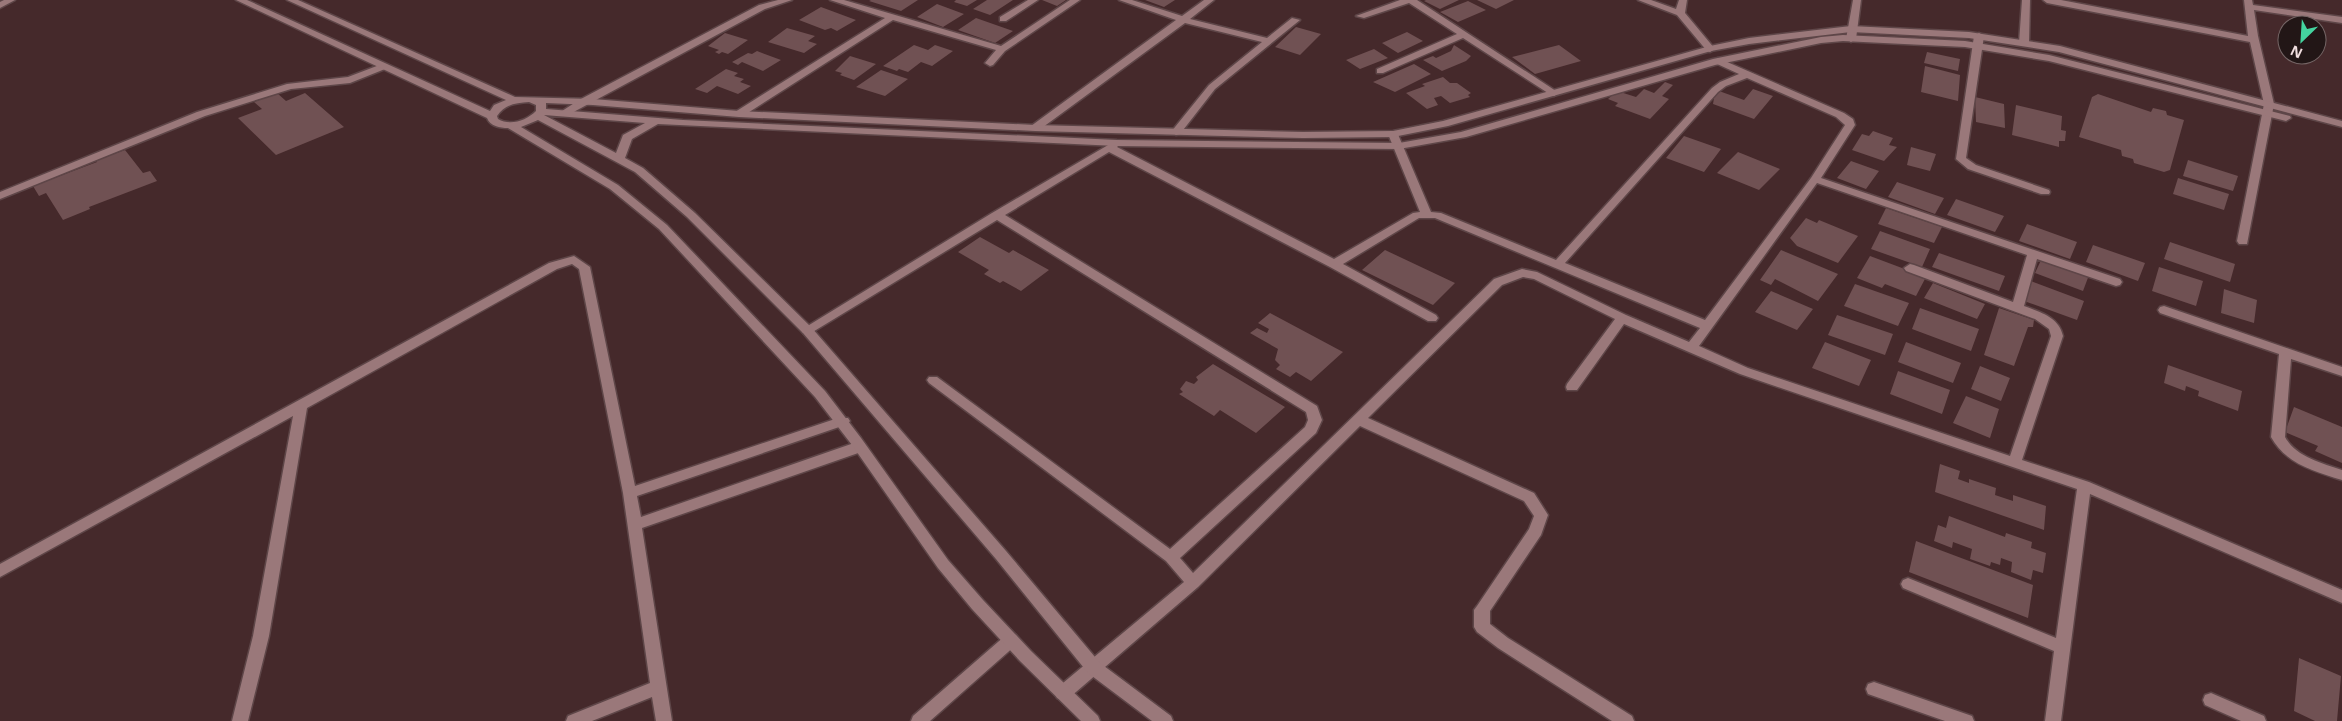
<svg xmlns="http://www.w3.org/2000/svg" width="2342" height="721" viewBox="0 0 2342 721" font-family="'Noto Sans',sans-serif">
	<rect width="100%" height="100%" fill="#45292b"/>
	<path fill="#705153" d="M871,0h47l-17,11 -32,-10z
		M956,0h21l-10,6 -13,-4z
		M987,0h26l-23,15 -17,-6z
		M1042,0h24l-9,6z
		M1145,0h30l-11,7z
		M1459,0l-19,9 -16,-8 2,-1z
		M1477,0h37l-18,9z
		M1468,1l18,9 -28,12 -18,-10z
		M937,4l27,10 -21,13 -26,-10z
		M821,7l35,13 -19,11 -6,-3 -6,2 -26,-10z
		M976,18l37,13 -18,12 -37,-13z
		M1296,27l25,7 -21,21 -25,-8z
		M787,28l28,8 -7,5 9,3 -13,9 -36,-11z
		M1407,32l16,9 -25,12 -16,-10z
		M725,33l23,7 -20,14 -6,-2 -3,2 -4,-2 4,-2 -11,-4z
		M914,45l14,5 7,-5 18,6 -21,15 -11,-4 -13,10 -9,-3 -2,2 -14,-5z
		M1454,45l17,11 -5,5 -24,10 -19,-11 10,-4 3,2 15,-7z
		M1559,45l22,16 -46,13 -23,-17z
		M1374,49l14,9 -28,11 -14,-9z
		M757,51l24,9 -18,11 -21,-9 -4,3 -6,-3 16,-9 4,1z
		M1927,52l33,7 -2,12 -34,-8z
		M850,56l26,8 -22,16 -14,-5 2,-2 -7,-2z
		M1414,64l17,10 -36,18 -22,-10z
		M1925,66l35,9 -2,26 -37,-9z
		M726,69l12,4 -4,3 10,3 -4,3 11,4 -13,8 -21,-8 -10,7 -12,-4z
		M881,70l27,9 -23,17 -29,-9z
		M1443,77l7,6h7l14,10 -3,2 2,2 -20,6 -9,-7 -7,2 4,7 -11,4 -21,-16 19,-7 -3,-2z
		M1665,82l8,3 -11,11 7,3 -19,20 -35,-13 3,-3 -10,-4 9,-8 19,6 8,-8 10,4z
		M1753,89l20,7 -19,23 -41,-15 1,-6 5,-7 25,9z
		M277,93l9,8 19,-8 39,34 -68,28 -38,-37 24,-9 -8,-7z
		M2098,94l53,18 2,-4 13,3 1,4 17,5 -14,50 -6,2 -30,-9 -1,-4 -11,-3 -1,-6 -42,-13 13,-40z
		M1975,97l29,7 1,24 -29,-6z
		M2016,105l46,11 -1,14 5,1 -1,10h-6v6l-47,-12z
		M1873,131l20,7 -4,7 8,2 -13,14 -32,-11 10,-16 7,2z
		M1684,136l37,13 -17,23 -38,-14z
		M1911,147l25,7 -6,17 -23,-6z
		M125,150l18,23 7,-2 7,10 -68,26 1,2 -27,11 -17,-27 -7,3 -6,-10 64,-24 -1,-2z
		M1738,152l42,17 -21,21 -42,-17z
		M2188,160l50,16 -5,15 -50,-15z
		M1851,161l28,10 -13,18 -29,-11z
		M2178,178l51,16 -5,16 -51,-16z
		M1897,182l47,16 -9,16 -47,-17z
		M1956,199l48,17 -9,16 -48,-17z
		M1886,208l56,19 -8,16 -56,-19z
		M1806,218l11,5 2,-3 39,16 -20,27 -41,-17 -7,-8z
		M2027,224l50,18 -7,17 -51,-18z
		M1880,231l50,18 -8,18 -51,-18z
		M980,237l29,16 4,-3 36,20 -28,21 -18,-10 -3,2 -16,-9 5,-4 -31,-18z
		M2170,242l65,22 -5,18 -66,-23z
		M2093,245l52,18 -7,18 -52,-19z
		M1385,250l70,33 -22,22 -71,-35z
		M1781,250l57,24 -20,27 -43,-22 -4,6 -11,-5z
		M1939,253l66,23 -6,15 -67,-24z
		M1870,256l56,21 -10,19 -31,-12 -3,4 -25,-10z
		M2042,258l47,17 -6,16 -48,-18z
		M2159,267l44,14 -7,25 -44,-15z
		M2031,281l53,20 -7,19 -53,-19z
		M1933,283l52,21 -8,15 -53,-21z
		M1855,284l54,19 -11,23 -54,-20z
		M2224,289l33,11 -3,23 -33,-10z
		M1771,291l42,18 -16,21 -42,-18z
		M1920,308l59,21 -8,22 -59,-22z
		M1999,308l35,12 -1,7h-5l-14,39 -30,-11z
		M1270,313l73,39 -32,29 -15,-9 -6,5 -14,-8 4,-4 -5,-5 3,-11 -28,-16 7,-5 10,5 2,-4 -11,-6z
		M1837,315l56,19 -8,21 -57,-20z
		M1825,342l46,18 -12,26 -47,-18z
		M1906,342l55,21 -8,20 -55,-21z
		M1213,364l72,43 -29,26 -36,-23 -6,6 -35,-22 4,-2 -3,-3 6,-8 8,3 4,-4 -2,-3z
		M2168,365l74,26 -4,20 -40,-15 1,-5 -13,-5 -1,5 -21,-8z
		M1980,366l30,12 -9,23 -30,-12z
		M1898,371l52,19 -8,24 -52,-20z
		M1966,396l33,13 -9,29 -37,-15z
		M2294,407l48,20v36l-27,-12 3,-5 -33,-14z
		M1940,464l20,7 -2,8 11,4v-4l27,9 -1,7 18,6v-6l33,11 -2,24 -109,-38z
		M1949,516l56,21 1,-4 26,9 -1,6 15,5 -3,20 -10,-3 -2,10 -20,-8 1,-10 -11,-4 -1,7 -9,-3 -1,4 -20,-7 2,-10 -19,-7 -1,6 -18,-7 4,-16 8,3z
		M1916,541l117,44 -5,33 -119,-46z
		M2299,658l42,18 -4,45h-22l-21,-10z"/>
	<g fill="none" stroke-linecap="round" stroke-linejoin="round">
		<defs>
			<path id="lane" d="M382,64l5,3 -2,2 -35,14 -59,6 -86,27 -205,83v-7l197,-80 90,-28 61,-7z
				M574,256l16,11 45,219 203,-68h10l2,3 -2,3 -211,72 4,21 213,-74h10l2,4 -2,4 -222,77 30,193h-16l-4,-24 -60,24h-26l2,-5 82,-33 -27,-190 -44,-224 -7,-5 -15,5 -250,139 -38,228 -21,85h-16l21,-85 40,-220 -293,161v-13l549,-301z
				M1011,633l5,2 3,5 -3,5 -86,76h-19l2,-5 93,-81z"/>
			<path id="street" d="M778,0h14l-27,9 -197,106h-8l-1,-2 20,-13 180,-95z
				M830,0h14l157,46 69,-46h10l-75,51 -12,14 -3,1 -5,-3 11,-13 -103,-30 -150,96h-8v-4l150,-94z
				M1028,0h10l-32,21h-6v-4z
				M1119,0h13l50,16 22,-16h10l-24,19 77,19 25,-20 8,2 -85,69 -35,45 -4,1 -5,-3 38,-47 53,-43 -77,-19 -146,107h-8v-4l145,-106z
				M1400,0h17l142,93 -5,3 -3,-1 -88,-57 -80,35h-6v-4l80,-35 -48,-31 -45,15 -8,-2z
				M1638,0h13l25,9 3,-9h8l-2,13 30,36 -5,3 -3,-1 -30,-36z
				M1853,0h8l-5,39 -5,3 -5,-3z
				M2022,0h8l-1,43 -5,3 -5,-3z
				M2043,0h18l187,36 -4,-36h8l1,5 89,12v6l-88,-13 4,26 16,68 -27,140h-8l-2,-3 27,-137 -14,-62 -203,-39z
				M1979,33l5,3 -18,122 10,7 73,25 1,2 -1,2h-8l-73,-25 -12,-10 18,-123z
				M1718,58l126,55 9,6 2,6 -34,53 299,101 2,3 -2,3 -4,1 -79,-27 -13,47c16,6 35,11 39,30l-41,124 67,22 253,108v13l-252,-109 -29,227h-16l9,-70 -151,-63 -2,-4 2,-4 5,-2 5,2 143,58 21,-149 -337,-115 -116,-50 -47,66h-10l-1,-3 1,-3 48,-65 -81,-40 -11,-2 -21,8 -134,133 166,75 14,22 -7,20 -51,76v13l18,14 124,78 2,5h-22l-114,-73 -21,-16 -3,-5v-17l3,-4 52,-77 5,-13 -10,-15 -164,-75 -162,161 -129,111 -6,2 -6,-2 -2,-5 2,-5 127,-106 -18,-21 -237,-178 -2,-3 2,-3h8l233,172 135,-122 3,-7 -2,-8 -309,-192 -186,113h-8l-2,-3 191,-117 123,-72 5,3 -3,3 217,112 79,-46 7,-1 -32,-78 1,-2h8l34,80 10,1 115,47 156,-172 8,-6 19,-8 -24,-11 -2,-2zM1747,78l89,39 9,8 -34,53 -106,142 -140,-57 153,-171 8,-6zM1109,152l221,115 98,54h8l2,-3 -2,-3 -93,-51 76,-46h16l265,110 -11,14 -63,-27 -89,-43 -15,-3 -28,10 -301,294 -13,-15 136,-125 6,-13 -5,-14 -312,-191zM1817,183l210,72 -14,47 -99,-37 -4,-1 -6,4 2,3 129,48 14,10 2,7 -41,120 -262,-88 -49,-22z
				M2164,306l178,61v9l-51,-17 -6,78c11,20 37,26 57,33v10c-28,-9 -56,-16 -71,-43l8,-83 -119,-41 -2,-3 2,-3z
				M1874,682l98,34 2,5h-29l-77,-27 -2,-5 2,-5z
				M2211,693l53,23 2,5h-25l-36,-16 -2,-5 2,-5z"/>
			<path id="secondary" d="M4,0h11l-15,8v-6z
				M236,0h11l243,111 4,-6 12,-5 -219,-100h11l217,97 78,2 146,12 296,14 268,7 90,-1 50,-10 267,-75 39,-8 102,-12 118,6 91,14 282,75v6l-283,-75 -90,-14 -118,-6 -102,12 -38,7 -263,75 -55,11 -90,1 -268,-7 -296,-14 -146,-12 -47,-2v6l137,11 434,20 282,3 62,-11 252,-73 108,-22 22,-2 122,6 84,14 241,61 1,2 -5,3 -237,-60 -84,-14 -122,-6 -22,2 -106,22 -249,72 -67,12 -282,-3 -459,-22 -26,15 -7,19 18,10 52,45 116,114 195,224 94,112 71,53 2,5h-21l-64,-48 -92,-114 -193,-226 -116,-116 -52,-45 -97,-52 -17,7 97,58 49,40 158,166 36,47 87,122 35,40 48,51 67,65 2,5h-19l-61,-60 -48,-52 -34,-41 -86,-123 -37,-48 -156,-168 -49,-40 -102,-61c-8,0 -18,-2 -21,-10zM529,102l7,3v6c-10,10 -26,15 -38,8l-1,-3c8,-12 19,-13 32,-14zM544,115l101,8 -22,12 -7,18z"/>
		</defs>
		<use href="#lane" stroke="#5e4648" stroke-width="3"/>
		<use href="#street" stroke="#5e4648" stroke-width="3"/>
		<use href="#secondary" stroke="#5e4648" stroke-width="3"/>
		<use href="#lane" fill="#9a787a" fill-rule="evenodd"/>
		<use href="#street" fill="#9a787a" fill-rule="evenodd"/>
		<use href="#secondary" fill="#9a787a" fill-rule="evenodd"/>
	</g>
	<g transform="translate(2302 40) rotate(205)"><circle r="24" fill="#221616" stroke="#756666"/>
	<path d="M0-4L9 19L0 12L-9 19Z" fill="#44d49f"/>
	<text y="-8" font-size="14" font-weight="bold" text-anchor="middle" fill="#f1dedf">N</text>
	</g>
</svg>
